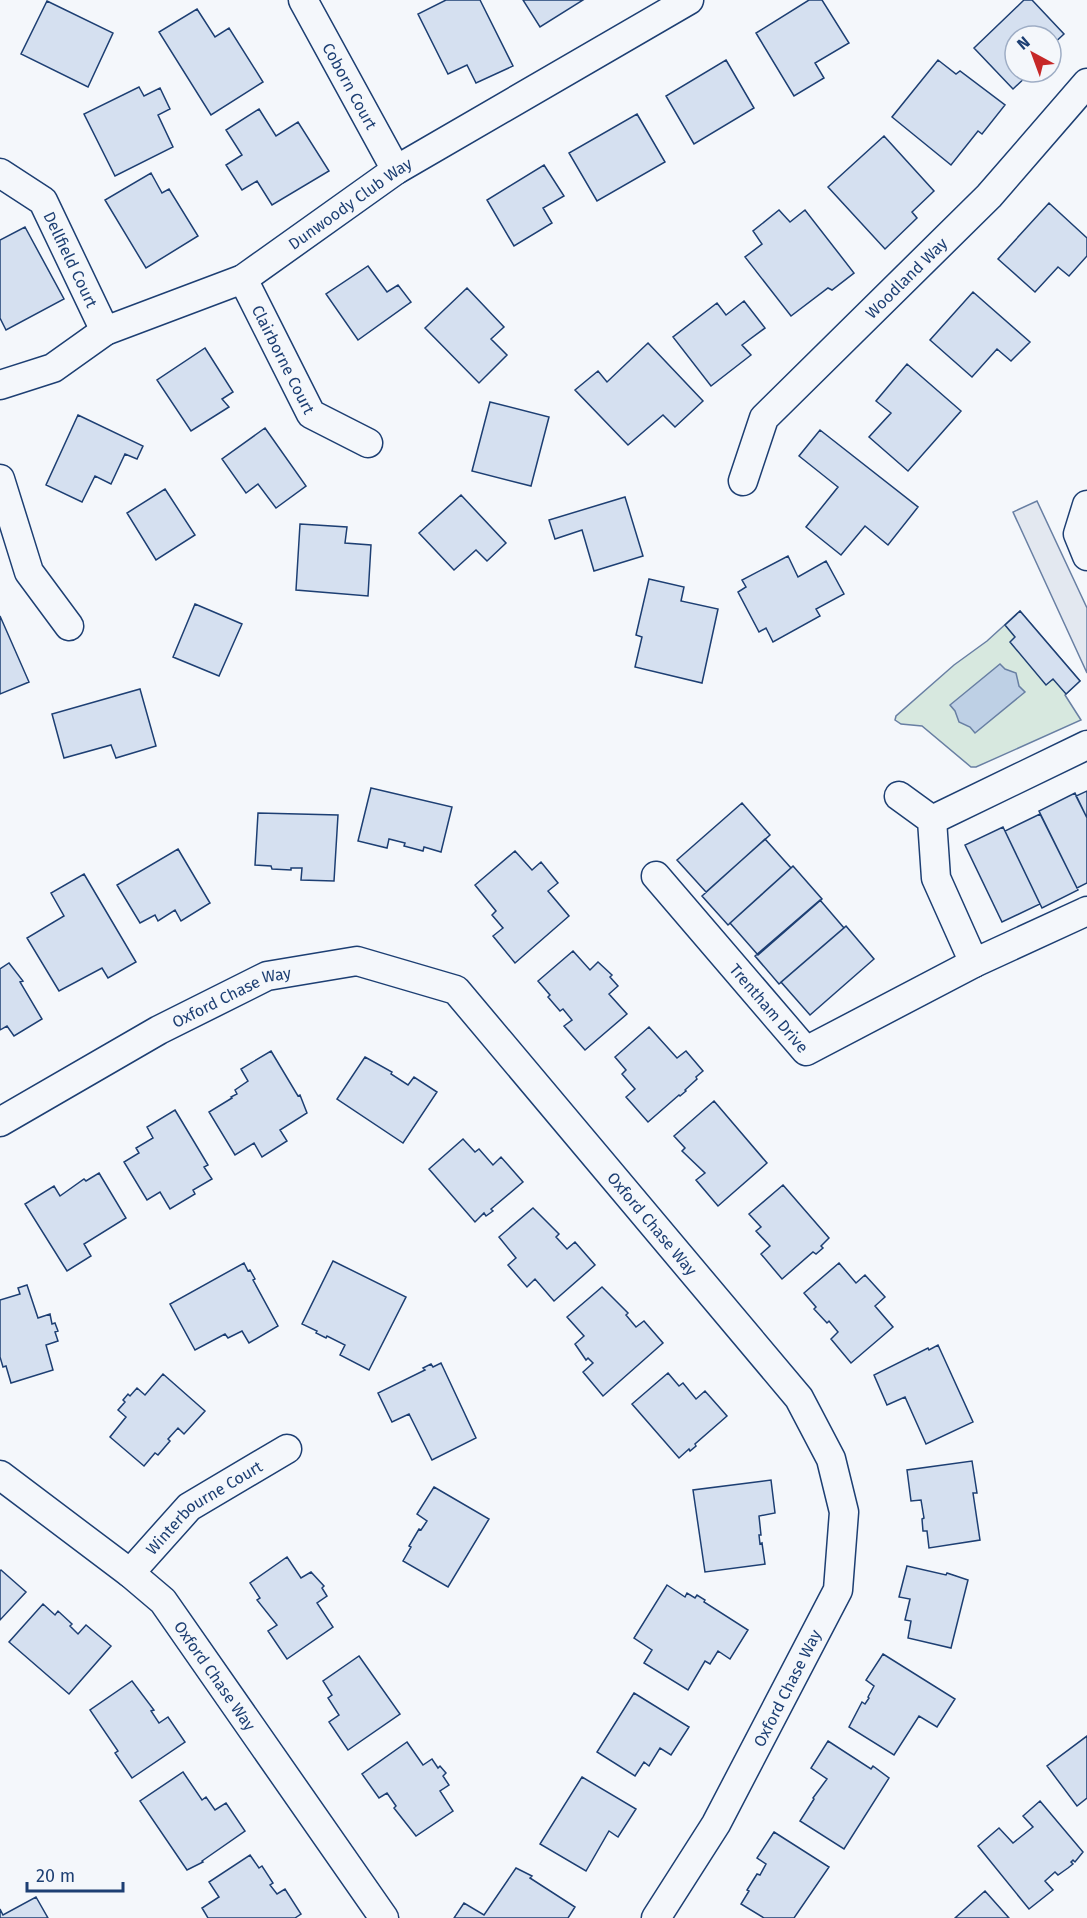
<svg xmlns="http://www.w3.org/2000/svg" width="1087" height="1918" viewBox="0 0 1087 1918" font-family="'Fira Sans',sans-serif">
	<rect width="100%" height="100%" fill="#f4f7fb"/>
	<path fill="#d7e8df" stroke="#687fa3" stroke-width="1.5" d="M1020,611l60,70 -15,14 16,25 -105,47h-5l-49,-41 -21,-2 -6,-4 1,-4 58,-51 33,-24z"/>
	<path fill="#e3e8f0" stroke="#687fa3" stroke-width="1.5" d="M1037,501l50,107v65l-74,-161z"/>
	<path fill="#bed0e5" stroke="#687fa3" stroke-width="1.5" d="M1000,664l5,5 11,4 3,13 6,6 -50,41 -5,-6 -11,-5 -4,-11 -5,-6z"/>
	<path fill="#d5e0f0" stroke="#1d3f73" stroke-width="1.5" d="M446,0h34l33,66 -37,17 -9,-18 -19,9 -30,-60z
		M523,0h60l-43,27z
		M809,0h13l27,43 -34,20 9,15 -30,18 -38,-63z
		M1024,0h8l32,34 -13,12v-10h-36v36h16l-18,17 -39,-41z
		M47,1l66,32 -25,54 -67,-33z
		M197,9l18,28 14,-9 34,54 -52,33 -52,-83z
		M726,60l28,48 -60,36 -28,-48z
		M938,60l18,14 4,-3 45,34 -23,29 -4,-3 -27,34 -59,-48z
		M139,87l5,9 16,-8 10,21 -12,6 15,32 -58,29 -31,-62z
		M259,109l17,27 22,-14 31,49 -57,34 -15,-24 -15,9 -16,-25 16,-10 -16,-25z
		M637,114l28,48 -68,39 -28,-48z
		M884,136l50,55 -22,21 5,6 -32,31 -57,-62z
		M544,165l20,31 -21,12 9,15 -38,23 -27,-46z
		M151,173l11,20 7,-4 29,47 -52,32 -41,-68z
		M1049,203l38,35v18l-18,20 -11,-9 -23,25 -37,-33z
		M779,210l11,12 15,-12 49,63 -22,17 -4,-2 -37,28 -46,-59 17,-13 -9,-13z
		M25,227l39,72 -58,31 -6,-12v-78z
		M368,266l19,26 11,-7 13,17 -53,38 -32,-46z
		M467,288l37,39 -13,12 16,16 -28,28 -54,-55z
		M973,292l57,50 -19,19 -14,-12 -25,28 -42,-37z
		M744,301l21,27 -23,17 9,10 -40,31 -38,-49 44,-34 9,12z
		M648,343l55,58 -28,26 -12,-12 -35,30 -53,-55 23,-19 9,11z
		M205,348l28,44 -11,7 7,8 -38,24 -34,-51z
		M907,364l54,47 -53,60 -39,-34 22,-24 -15,-12z
		M490,402l59,15 -18,69 -59,-15z
		M78,415l65,31 -6,13 -12,-5 -14,30 -16,-8 -13,26 -36,-17z
		M265,428l41,58 -30,22 -18,-24 -12,9 -24,-34z
		M820,430l98,77 -30,38 -23,-19 -24,29 -35,-28 32,-40 -39,-31z
		M165,489l30,46 -39,25 -29,-47z
		M461,495l45,48 -19,18 -11,-11 -22,20 -35,-37z
		M625,497l18,59 -49,15 -12,-41 -27,9 -6,-19z
		M300,524l47,3 -2,16 26,2 -3,51 -72,-6z
		M788,556l10,21 28,-16 18,33 -28,15 4,7 -47,26 -7,-14 -7,4 -21,-40 8,-5 -4,-7z
		M649,579l35,8 -3,14 37,8 -16,74 -67,-16 7,-30 -6,-2z
		M195,604l47,20 -23,52 -46,-19z
		M1020,611l60,70 -14,13 -13,-15 -7,6 -36,-43 5,-5 -10,-12z
		M0,616l29,66 -29,12z
		M140,689l16,57 -40,12 -5,-13 -47,13 -12,-44z
		M371,788l81,19 -11,45 -17,-5 -1,4 -19,-5 1,-3 -16,-4 -2,9 -29,-7z
		M1087,791v27l-11,-22z
		M1075,793l12,25v65l-10,5 -38,-77z
		M742,803l28,32 -64,57 -29,-32z
		M258,813l80,2 -4,66 -33,-1 1,-12h-11v2l-19,-1 -1,-3 -16,-1z
		M1040,814l38,76 -36,18 -37,-77z
		M1003,827l37,77 -38,18 -37,-77z
		M765,839l26,29 -63,57 -26,-29z
		M178,849l32,54 -29,18 -6,-11 -17,11 -3,-6 -15,8 -23,-38z
		M515,851l17,19 9,-8 17,21 -10,8 21,25 -54,47 -22,-27 10,-8 -11,-13 4,-4 -21,-26z
		M793,866l29,33 -64,56 -28,-32z
		M84,874l52,88 -28,16 -6,-10 -43,23 -32,-53 37,-22 -13,-23z
		M820,900l24,28 -65,56 -24,-28z
		M846,926l28,33 -64,56 -29,-33z
		M573,951l17,19 8,-8 14,13 -2,2 8,9 -9,8 18,20 -42,36 -21,-24 8,-6 -9,-11 -3,2 -12,-14 2,-2 -12,-14z
		M9,963l14,18 -3,1 22,37 -28,17 -7,-10 -7,4v-61z
		M649,1027l28,31 9,-7 17,20 -7,6 1,2 -12,11 1,1 -6,5 -1,-1 -31,27 -22,-25 9,-8 -13,-15 4,-4 -11,-13z
		M271,1051l27,45 2,-1 7,18 -27,17 7,11 -25,16 -8,-14 -19,12 -26,-43 23,-14 -1,-1 6,-3 -2,-4 13,-9 -7,-12z
		M365,1057l27,15 -1,2 17,11 6,-8 23,15 -34,51 -66,-44z
		M714,1101l53,62 -49,43 -22,-26 9,-7 -23,-22 3,-3 -11,-12z
		M175,1110l33,55 -4,2 8,12 -19,11 2,4 -25,15 -10,-17 -13,8 -23,-38 15,-9 -3,-5 17,-10 -6,-11z
		M463,1139l12,13 4,-3 14,16 8,-8 22,25 -32,27 2,2 -7,5 -2,-3 -9,9 -46,-53z
		M99,1173l27,45 -42,26 7,12 -24,15 -42,-67 29,-18 6,10 24,-17 2,2z
		M783,1185l46,53 -8,8 2,2 -7,6 -3,-2 -31,27 -21,-25 9,-8 -14,-15 5,-4 -12,-13z
		M533,1208l26,26 -3,3 11,12 8,-7 20,23 -41,36 -19,-22 -8,8 -19,-22 8,-7 -17,-21z
		M333,1261l73,36 -37,73 -29,-15 5,-10 -18,-9 -1,2 -10,-5 1,-2 -15,-7z
		M244,1263l4,8 2,-1 5,9 -2,1 25,46 -29,17 -7,-12 -14,7 -3,-4 -30,16 -25,-46z
		M839,1263l17,20 9,-8 20,22 -10,9 18,21 -42,36 -20,-24 7,-7 -9,-11 -2,2 -13,-14 2,-2 -12,-14z
		M27,1285l11,33 12,-4 2,10 3,-1 3,8 -3,1 3,9 -12,4 7,25 -42,13 -5,-17 -3,1 -3,-10v-57l20,-6 -2,-6z
		M602,1287l26,26 -2,2 10,12 8,-6 19,22 -60,53 -20,-24 10,-9 -5,-5 -2,2 -11,-16 9,-8 -17,-19z
		M938,1345l35,77 -47,22 -21,-47 -18,8 -13,-30 54,-27 1,2z
		M441,1363l35,75 -44,22 -23,-46 -17,8 -14,-29 47,-23 -2,-2 8,-4 2,3z
		M668,1373l11,13 4,-3 13,16 9,-8 22,25 -32,28 1,2 -6,5 -1,-2 -10,9 -47,-54z
		M163,1374l42,37 -21,23 -6,-6 -10,11 2,2 -12,14 -3,-2 -11,13 -34,-29 16,-20 -8,-7 7,-8 -2,-2 5,-6 2,2 7,-8 8,7z
		M972,1461l5,32h-4l7,47 -51,8 -2,-17h-4l-1,-12 2,-1 -3,-18 -10,1 -4,-31z
		M771,1480l4,33 -16,3 2,19h-2l1,9 2,-1 3,21 -60,8 -12,-82z
		M434,1487l55,32 -41,68 -45,-26 8,-14 -2,-1 10,-17 2,1 6,-9 -10,-7z
		M287,1557l14,21 10,-6 13,14 -2,2 5,8 -10,7 16,24 -46,32 -19,-28 9,-6 -20,-25 3,-2 -10,-15z
		M907,1566l39,9 1,-2 21,7 -17,68 -43,-10 3,-17 -6,-1 5,-21 -11,-2z
		M1,1570l25,22 -26,28v-49z
		M667,1585l18,12 2,-4 8,5 2,-3 8,5 -1,2 44,28 -18,29 -12,-8 -8,13 -5,-3 -17,29 -44,-27 8,-13 -18,-12z
		M43,1604l12,11 3,-4 14,13 -2,2 8,8 8,-9 25,21 -42,48 -60,-52z
		M883,1654l72,45 -18,28 -18,-11 -25,39 -45,-28 13,-25 3,2 4,-6 -1,-1 6,-11 -8,-6z
		M359,1656l41,58 -52,36 -19,-28 10,-7 -11,-17 4,-3 -9,-14z
		M132,1681l22,29 -3,1 8,12 9,-6 17,25 -53,36 -17,-25 3,-2 -28,-41z
		M634,1693l55,34 -18,28 -11,-7 -11,18 -5,-4 -9,14 -38,-24z
		M1087,1736v62l-10,8 -30,-40z
		M828,1741l43,28 2,-3 16,12 -45,71 -44,-28 14,-22 -1,-1 14,-19 -16,-11z
		M407,1742l16,23 9,-6 6,9 2,-2 6,7 -3,3 6,9 -9,6 13,20 -37,25 -22,-28 2,-2 -9,-13 -8,5 -17,-24z
		M183,1772l19,28 4,-3 9,13 11,-7 19,28 -43,30 1,1 -16,8 -47,-69z
		M582,1777l54,32 -18,28 -9,-6 -23,40 -46,-27z
		M1040,1801l43,51 -8,10 -2,-2 -2,2 2,2 -5,4 -10,7 -3,-3 -10,9 8,9 -24,19 -51,-63 21,-18 14,15 20,-16 -10,-11z
		M774,1832l55,35 -35,51h-30l-23,-14 8,-13 -2,-1 10,-16 3,1 6,-11 -9,-6z
		M250,1855l9,13 3,-2 11,17 -3,2 7,9 8,-5 16,25 -6,4h-87l-6,-10 17,-11 -10,-15z
		M516,1868l16,8 -2,2 45,29 -7,11h-114l10,-15 20,12z
		M985,1891l24,27h-54z
		M36,1897l12,21h-48v-9l3,6z"/>
	<g fill="none" stroke-linecap="round" stroke-linejoin="round">
		<defs>
			<g id="street">
				<path id="s1" d="M303,0l93,170"/>
				<path id="s2" d="M0,173l43,28 62,130"/>
				<path id="s3" d="M243,279l68,135 57,29"/>
				<path id="s4" d="M0,385l53,-17 52,-37 138,-52 153,-109 293,-170"/>
				<path d="M0,479l29,93 40,54"/>
				<path id="s5" d="M743,481l21,-63 225,-222 98,-113"/>
				<path d="M1087,505l-9,29 9,22"/>
				<path d="M932,820l155,-75"/>
				<path id="s6" d="M656,876l150,175 168,-88 -38,-85 -4,-58 -33,-24"/>
				<path d="M974,963l113,-52"/>
				<path id="s7" d="M0,1122l159,-92 108,-54 90,-15 99,29 343,408 32,61 13,53 -6,78 -122,234 -60,94"/>
				<path id="s8" d="M0,1475l130,98 33,28 221,317"/>
				<path id="s9" d="M130,1573l59,-66 98,-58"/>
			</g>
		</defs>
		<use href="#street" stroke="#1d3f73" stroke-width="31"/>
		<use href="#street" stroke="#f4f7fb" stroke-width="28"/>
	</g>
	<g text-anchor="middle" stroke-width="4.5" stroke-linejoin="round" paint-order="stroke">
		<g font-size="16" fill="#1d3f73" stroke="#f4f7fb">
			<text dy="6" stroke="none"><textPath href="#s1" startOffset="98">Coborn Court</textPath></text>
			<text dy="6" stroke="none"><textPath href="#s4" startOffset="398">Dunwoody Club Way</textPath></text>
			<text dy="6" stroke="none"><textPath href="#s2" startOffset="116">Dellfield Court</textPath></text>
			<text dy="6" stroke="none"><textPath href="#s5" startOffset="266">Woodland Way</textPath></text>
			<text dy="6" stroke="none"><textPath href="#s3" startOffset="90">Clairborne Court</textPath></text>
			<text dy="6" stroke="none"><textPath href="#s7" startOffset="264">Oxford Chase Way</textPath></text>
			<text dy="6" stroke="none"><textPath href="#s6" startOffset="174">Trentham Drive</textPath></text>
			<text dy="6" stroke="none"><textPath href="#s7" startOffset="804">Oxford Chase Way</textPath></text>
			<text dy="6" stroke="none"><textPath href="#s9" startOffset="100">Winterbourne Court</textPath></text>
			<text dy="6" stroke="none"><textPath href="#s8" startOffset="297">Oxford Chase Way</textPath></text>
			<text transform="translate(787 1688) rotate(-63)" y="6">Oxford Chase Way</text>
		</g>
	</g>
	<g transform="translate(1033 54) rotate(319)"><circle r="28" fill="#f4f7fb" stroke="#9eadc5" stroke-width="1.5"/>
	<path d="M0-4.5L10 22L0 15L-10 22Z" fill="#c62828"/>
	<text y="-9" font-size="16" font-weight="bold" text-anchor="middle" fill="#1d3f73">N</text>
	</g>
	<path d="M27 1882v9h96v-9" fill="none" stroke="#1d3f73" stroke-width="3"/>
	<text x="36" y="1882" font-size="18" fill="#1d3f73" stroke="#f4f7fb" stroke-width="4.5" paint-order="stroke">20 m</text>
</svg>
